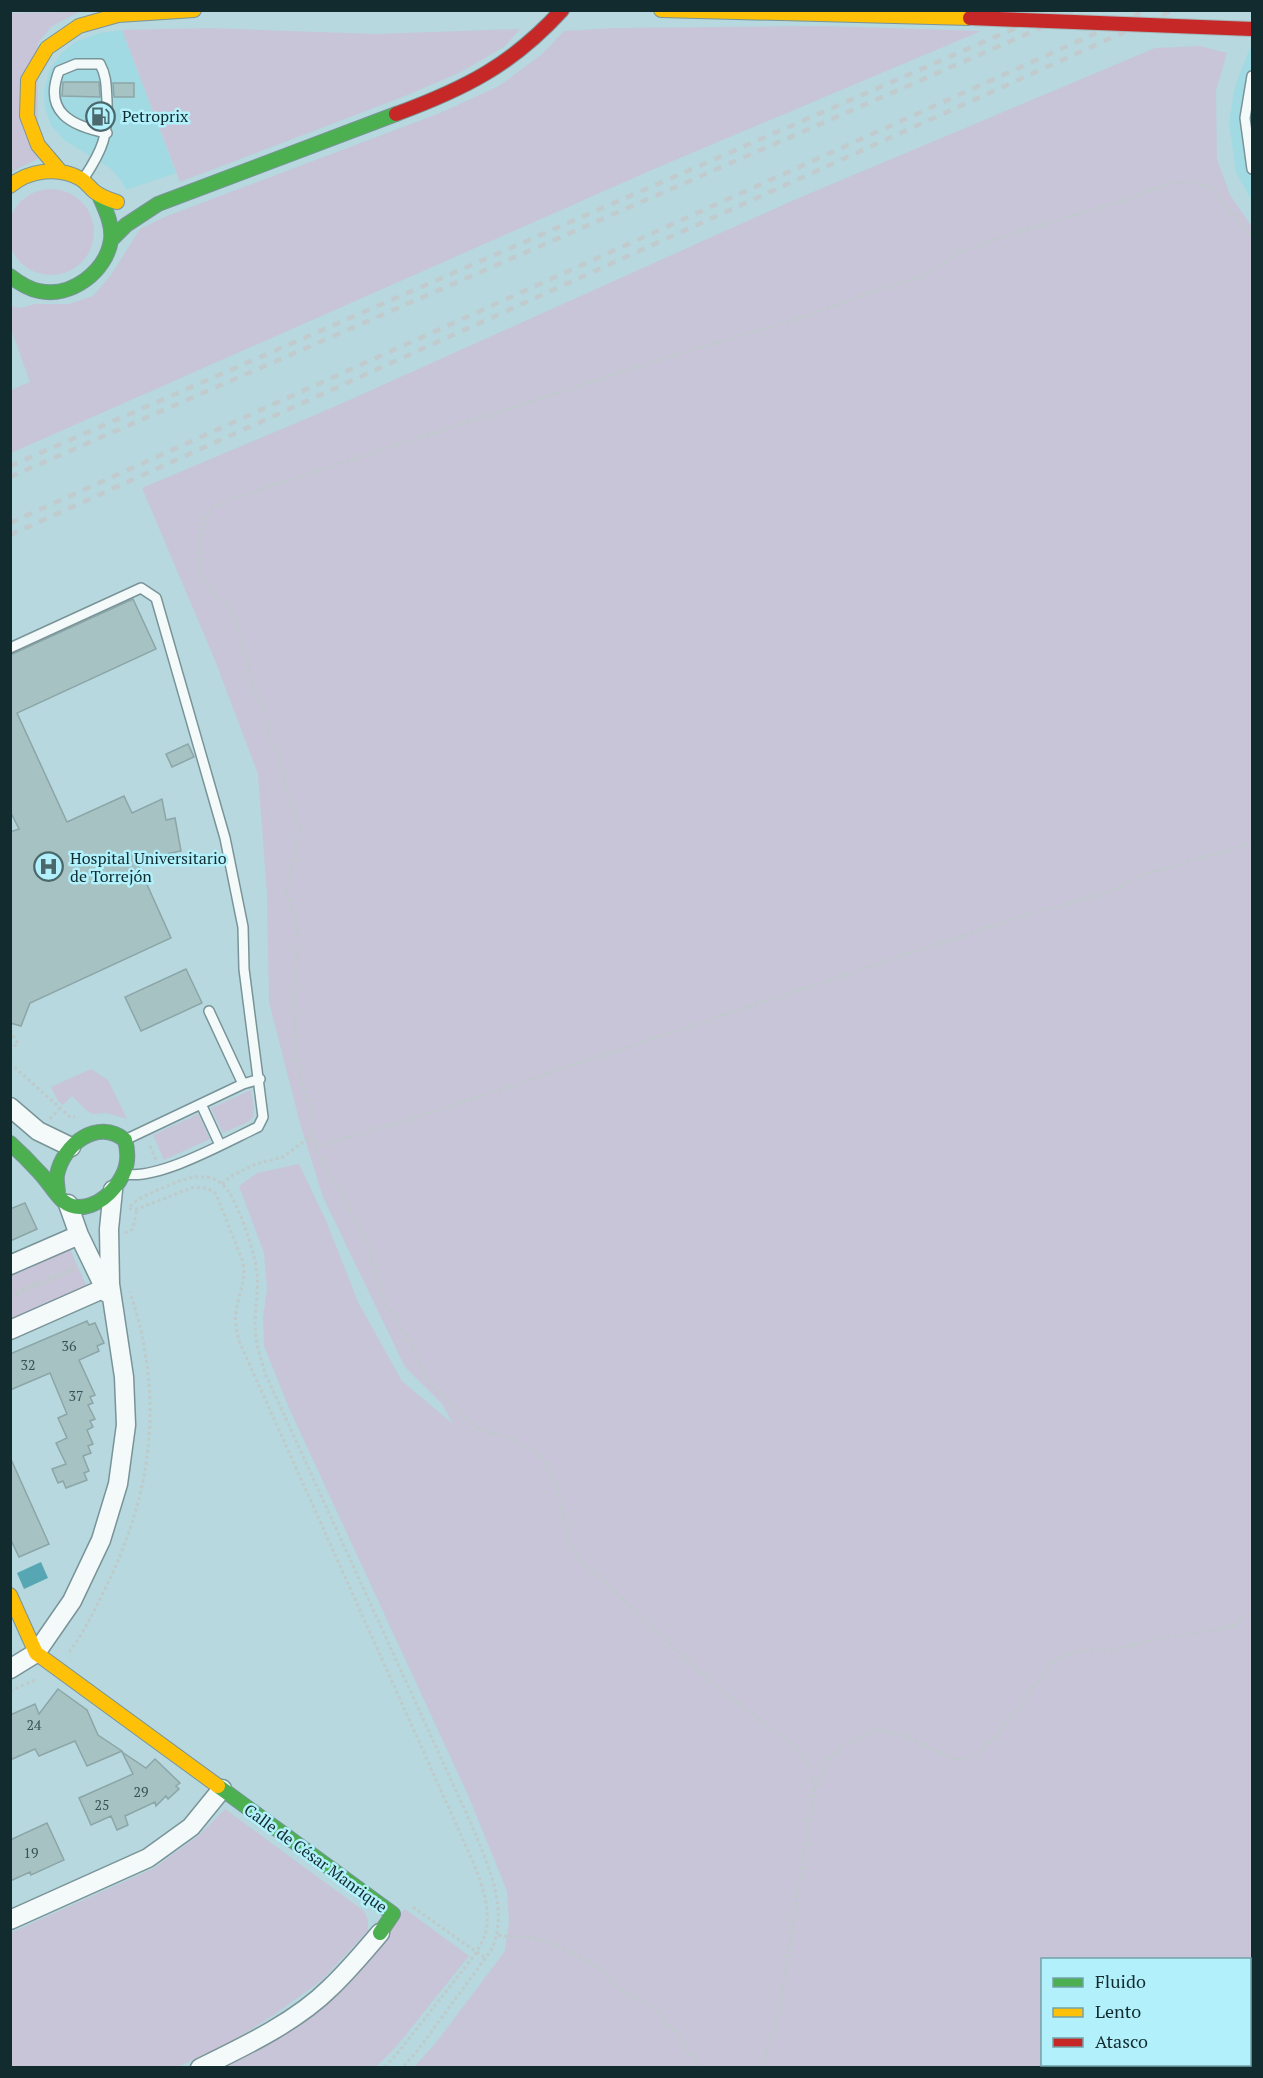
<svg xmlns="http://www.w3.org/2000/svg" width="1263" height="2078" viewBox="0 0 1263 2078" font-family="'PT Serif',serif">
	<rect width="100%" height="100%" fill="#b6d8de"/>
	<path fill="#a2dae3" d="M122,30l54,143 -50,17 -5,-10 -11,-12 -46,-28 -13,-15 -6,-17 -1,-17 5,-20 12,-17 14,-12 24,-9z
		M1252,43v158l-16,-29 -7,-49 6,-37z"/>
	<path fill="#c8c5d9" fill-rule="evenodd" d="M79,12l-27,14 -14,17v116l-27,13v-159z
		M828,26l153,5 -327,138 -643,284v-63l19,-8 -19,-53v-23l10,2 14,-4h34l24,-8 18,-21 29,-46 27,-13 273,-103 59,-27 43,-32 22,-23 51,-3z
		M208,28l168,6 144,-5 -16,18 -45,26 -54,23 -225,86 -58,-152z
		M1200,46l27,7 -11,37 1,69 13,36 22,32v1840h-838l21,-23 70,-93 4,-30 -2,-30 -39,-96 -179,-387 -25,-62 -1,-28 4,-29 -3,-36 -25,-67 18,-13 42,-9 28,59 31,79 44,79 51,43 -11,-20 -37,-37 -82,-170 -22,-70 -32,-125 -2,-108 -9,-120 -44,-116 -72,-170 194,-82 458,-206 361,-152zM1042,1960h208v104h-208z
		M8 232a43 43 0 1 1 86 0a43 43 0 1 1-86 0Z
		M91,1069l17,11 19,39 -20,-6 -14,1 -6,-3 -15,-15 -9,9 -5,-4 -7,-14z
		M251,1090l3,19 -1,8 -5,5 -25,11 -12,-25z
		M198,1114l12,25 -46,21 -11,-25z
		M69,1247l19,42 -77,35 -1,-51z
		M225,1809l139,102 4,9v11l-46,49 -48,35 -46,29 -53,24 -164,-1 -1,-134 144,-65 44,-32z
		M405,1909l64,47 -73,91 -20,20 -162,1 71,-37z"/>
	<path fill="#56a7b3" d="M41,1562l7,16 -24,11 -7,-16z"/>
	<path fill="#a6c2c3" stroke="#8ca6a8" stroke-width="1.5" d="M63,82h36l1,15 -38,-1z
		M113,83h21v14h-20z
		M133,599l23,50 -139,64 50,109 57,-26 8,17 30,-14 4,21 9,-2 6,33 -45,9 35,78 -141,65 -9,23 -11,-3v-191l9,-3 -9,-18v-156z
		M188,744l6,13 -22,10 -6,-13z
		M186,969l16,34 -61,28 -16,-34z
		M25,1203l12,26 -27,12v-32z
		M87,1321l2,4 6,-2 9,20 -7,3 2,5 -20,9 16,35 -5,2 3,6 -5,2 7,14 -5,2 3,6 -6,3 6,14 -5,2 3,7 -8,3 6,15 -5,2 3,7 -21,8 -3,-7 -5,2 -6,-14 14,-5 -10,-21 11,-5 -9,-20 9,-4 -17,-41 -40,17v-36z
		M10,1457l39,87 -30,13 -9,-19z
		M58,1689l29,21 11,25 24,16 -35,15 -12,-25 -36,15 -4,-7 -25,11v-45l25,-11 4,10z
		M122,1752l24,16 9,-9 25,24 -4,3 3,3 -11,10 -2,-3 -10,10 -1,-4 -30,14 3,9 -11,5 -6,-14 -20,9 -12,-27 54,-24z
		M47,1823l17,37 -33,15 -1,-3 -20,9v-41z"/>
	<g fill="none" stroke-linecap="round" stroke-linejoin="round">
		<defs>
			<path id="lane" d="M1252,76l-7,42 7,51
				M84,178c19,-29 24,-42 23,-77 -1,-14 0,-24 -7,-37h-24l-17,7c-16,41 12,55 48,62
				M10,648l131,-60 15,10 69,240 18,89 1,42 19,148 -5,10c-32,15 -99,53 -132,47
				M209,1011l34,73
				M201,1104l19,41
				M127,1139l116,-55 17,-5"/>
			<path id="street" d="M10,1107l28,24 33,16
				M68,1204l11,31 28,58
				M10,1265l69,-30
				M10,1330l95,-42
				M10,1669l26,-16 36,-52 29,-61 17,-56 8,-59 -2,-48 -14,-93 -1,-55 4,-39
				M10,1920l138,-62 43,-31 31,-38
				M200,2068c43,-21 96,-46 130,-80 18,-17 34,-36 50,-55"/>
			<path id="fast" d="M111,240l15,-15 32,-21 238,-90
				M10,276c9,7 18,13 29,15 32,7 67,-19 72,-51 2,-16 -6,-31 -12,-45
				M10,1143c10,9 20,19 29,29 9,9 15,21 24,29 18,14 40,1 52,-14 12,-15 15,-29 10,-47 -27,-22 -62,4 -68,35 -1,6 1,13 1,19
				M218,1786l175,128 -13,19"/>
			<path id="slow" d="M661,10l309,8
				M60,171l-22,-26 -11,-29 1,-36 19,-32 32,-22 39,-11 76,-5
				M10,186c19,-16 49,-20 71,-7 6,4 9,9 14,13 7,5 15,8 22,10
				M10,1595l26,58 182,133"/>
			<path id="jam" d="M396,114c68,-25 116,-49 166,-104"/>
		</defs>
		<use href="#lane" stroke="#799498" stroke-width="12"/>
		<use href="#street" stroke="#799498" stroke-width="21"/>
		<use href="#fast" stroke="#799498" stroke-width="16"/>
		<use href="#slow" stroke="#799498" stroke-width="16"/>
		<use href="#jam" stroke="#799498" stroke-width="16"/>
		<path stroke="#bfcacb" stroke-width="3" stroke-dasharray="3 3" stroke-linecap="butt" d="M10,1030l8,14 -8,4
			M10,1063l59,53 6,1
			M50,1119l10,-11
			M150,1146l6,14
			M315,1147l105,-31 620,-206 19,-3 54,-17 24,-13 115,-34
			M222,1184l11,-9 23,-11 27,-7 29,-22
			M130,1206c12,-11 29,-16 44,-23 15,-6 34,-11 48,1 15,12 33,69 35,89 2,21 -4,42 -1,64 1,12 6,24 9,36l208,455c15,37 36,81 19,121l-74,101 -16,18
			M129,1209h8l57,-22 13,1 9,6 27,68c3,17 -3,29 -6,44 -3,12 -1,24 2,35l222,494c13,30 33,67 24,100 -2,6 -6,11 -8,17l-77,98 -16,18
			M125,1233l8,-4 4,-20
			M10,1295l65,-28
			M10,1298l66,-29
			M69,1652c14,-18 24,-39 34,-59 50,-99 62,-196 27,-301
			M10,1691l27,-12
			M814,1791l-4,-24 -14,-20 -84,-64 -133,-124 -11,-20 -11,-53 -16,-31 -32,-18 -29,-7 -52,-48 -20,-45 -24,-35 -17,-60 -52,-95 -3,-12 1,-18 -14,-42 -4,-40 -2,-48 6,-43 -2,-23 -11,-29 14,-61 -15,-43 -3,-23 -11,-24 -9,-33 -10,-24 -4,-21 -16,-52 -20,-19 -11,-18 -2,-26 5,-29 9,-12 27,-11 409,-133 143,-43 140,-48 28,-20 33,-12 135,-41 41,-16 23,-2 19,7 41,48
			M413,1907l72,51
			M498,1935c11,3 21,1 32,3 19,3 56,19 70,32 6,5 10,12 16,17 12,9 27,12 39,23 18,16 30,39 45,58
			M760,2068l18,-51 36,-226 14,-31 16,-15 31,-15 30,6 52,24 21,-6 24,-24 34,-47 21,-24 21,-8 37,-1 49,-13 30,-3 38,-8 20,-14"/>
		<use href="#lane" stroke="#f4f9fa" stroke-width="9"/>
		<use href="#street" stroke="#f4f9fa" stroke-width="18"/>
		<use href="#fast" stroke="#4caf50" stroke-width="14"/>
		<use href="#slow" stroke="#ffc107" stroke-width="14"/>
		<use href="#jam" stroke="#c62828" stroke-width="14"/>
		<path stroke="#c1cbce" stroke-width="4.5" stroke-dasharray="8 8" stroke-linecap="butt" d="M10,466l1047,-456
			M10,477l1072,-467
			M10,523l1137,-513
			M10,535l1163,-525"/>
		<defs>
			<path id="jam-bridge" d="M970,18l282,11"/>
		</defs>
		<use href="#jam-bridge" stroke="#a5b7ba" stroke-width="16" stroke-linecap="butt"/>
		<use href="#jam-bridge" stroke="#c62828" stroke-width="14"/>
	</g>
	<defs>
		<symbol id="fuel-ring" viewBox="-11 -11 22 22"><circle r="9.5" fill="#b2f1fb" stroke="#4b686c" stroke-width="1.5"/><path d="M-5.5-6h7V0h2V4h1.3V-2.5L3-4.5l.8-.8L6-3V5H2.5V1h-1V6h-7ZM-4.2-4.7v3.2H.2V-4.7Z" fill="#4b686c"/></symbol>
		<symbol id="hospital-ring" viewBox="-11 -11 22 22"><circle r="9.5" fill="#b2f1fb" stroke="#4b686c" stroke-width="1.5"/><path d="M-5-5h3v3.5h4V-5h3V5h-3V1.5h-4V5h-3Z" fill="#4b686c"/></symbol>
	</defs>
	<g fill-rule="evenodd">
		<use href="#fuel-ring" x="84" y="100" width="33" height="33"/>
		<use href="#hospital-ring" x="32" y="850" width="33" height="33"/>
	</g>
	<g text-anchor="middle" stroke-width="5" stroke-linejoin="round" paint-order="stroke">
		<g font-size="14" fill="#385256">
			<text x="69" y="1351">36</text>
			<text x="28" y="1370">32</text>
			<text x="76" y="1401">37</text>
			<text x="34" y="1730">24</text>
			<text x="141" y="1797">29</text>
			<text x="102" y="1810">25</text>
			<text x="31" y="1858">19</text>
		</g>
		<g font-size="16" fill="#122b2f" stroke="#b2f1fb" text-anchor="start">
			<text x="122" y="122">Petroprix</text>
			<text x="70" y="864">Hospital Universitario<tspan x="70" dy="18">de Torrejón</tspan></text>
		</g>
		<g font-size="16" fill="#122b2f" stroke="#b2f1fb">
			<text transform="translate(316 1858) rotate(36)" y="6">Calle de César Manrique</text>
		</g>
	</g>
	<rect width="1263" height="2078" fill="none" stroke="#122b2f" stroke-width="24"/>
	<rect x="1041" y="1958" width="210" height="108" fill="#b2f1fb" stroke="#72a2a9" stroke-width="1.5"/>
	<rect x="1053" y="1978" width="30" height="9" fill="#4caf50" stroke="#72a2a9" stroke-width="1.5"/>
	<text x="1095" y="1988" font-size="18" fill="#122b2f">Fluido</text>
	<rect x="1053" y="2008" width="30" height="9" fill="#ffc107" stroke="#72a2a9" stroke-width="1.5"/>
	<text x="1095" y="2018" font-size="18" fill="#122b2f">Lento</text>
	<rect x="1053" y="2038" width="30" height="9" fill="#c62828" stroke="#72a2a9" stroke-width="1.5"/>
	<text x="1095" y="2048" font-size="18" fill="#122b2f">Atasco</text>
</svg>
